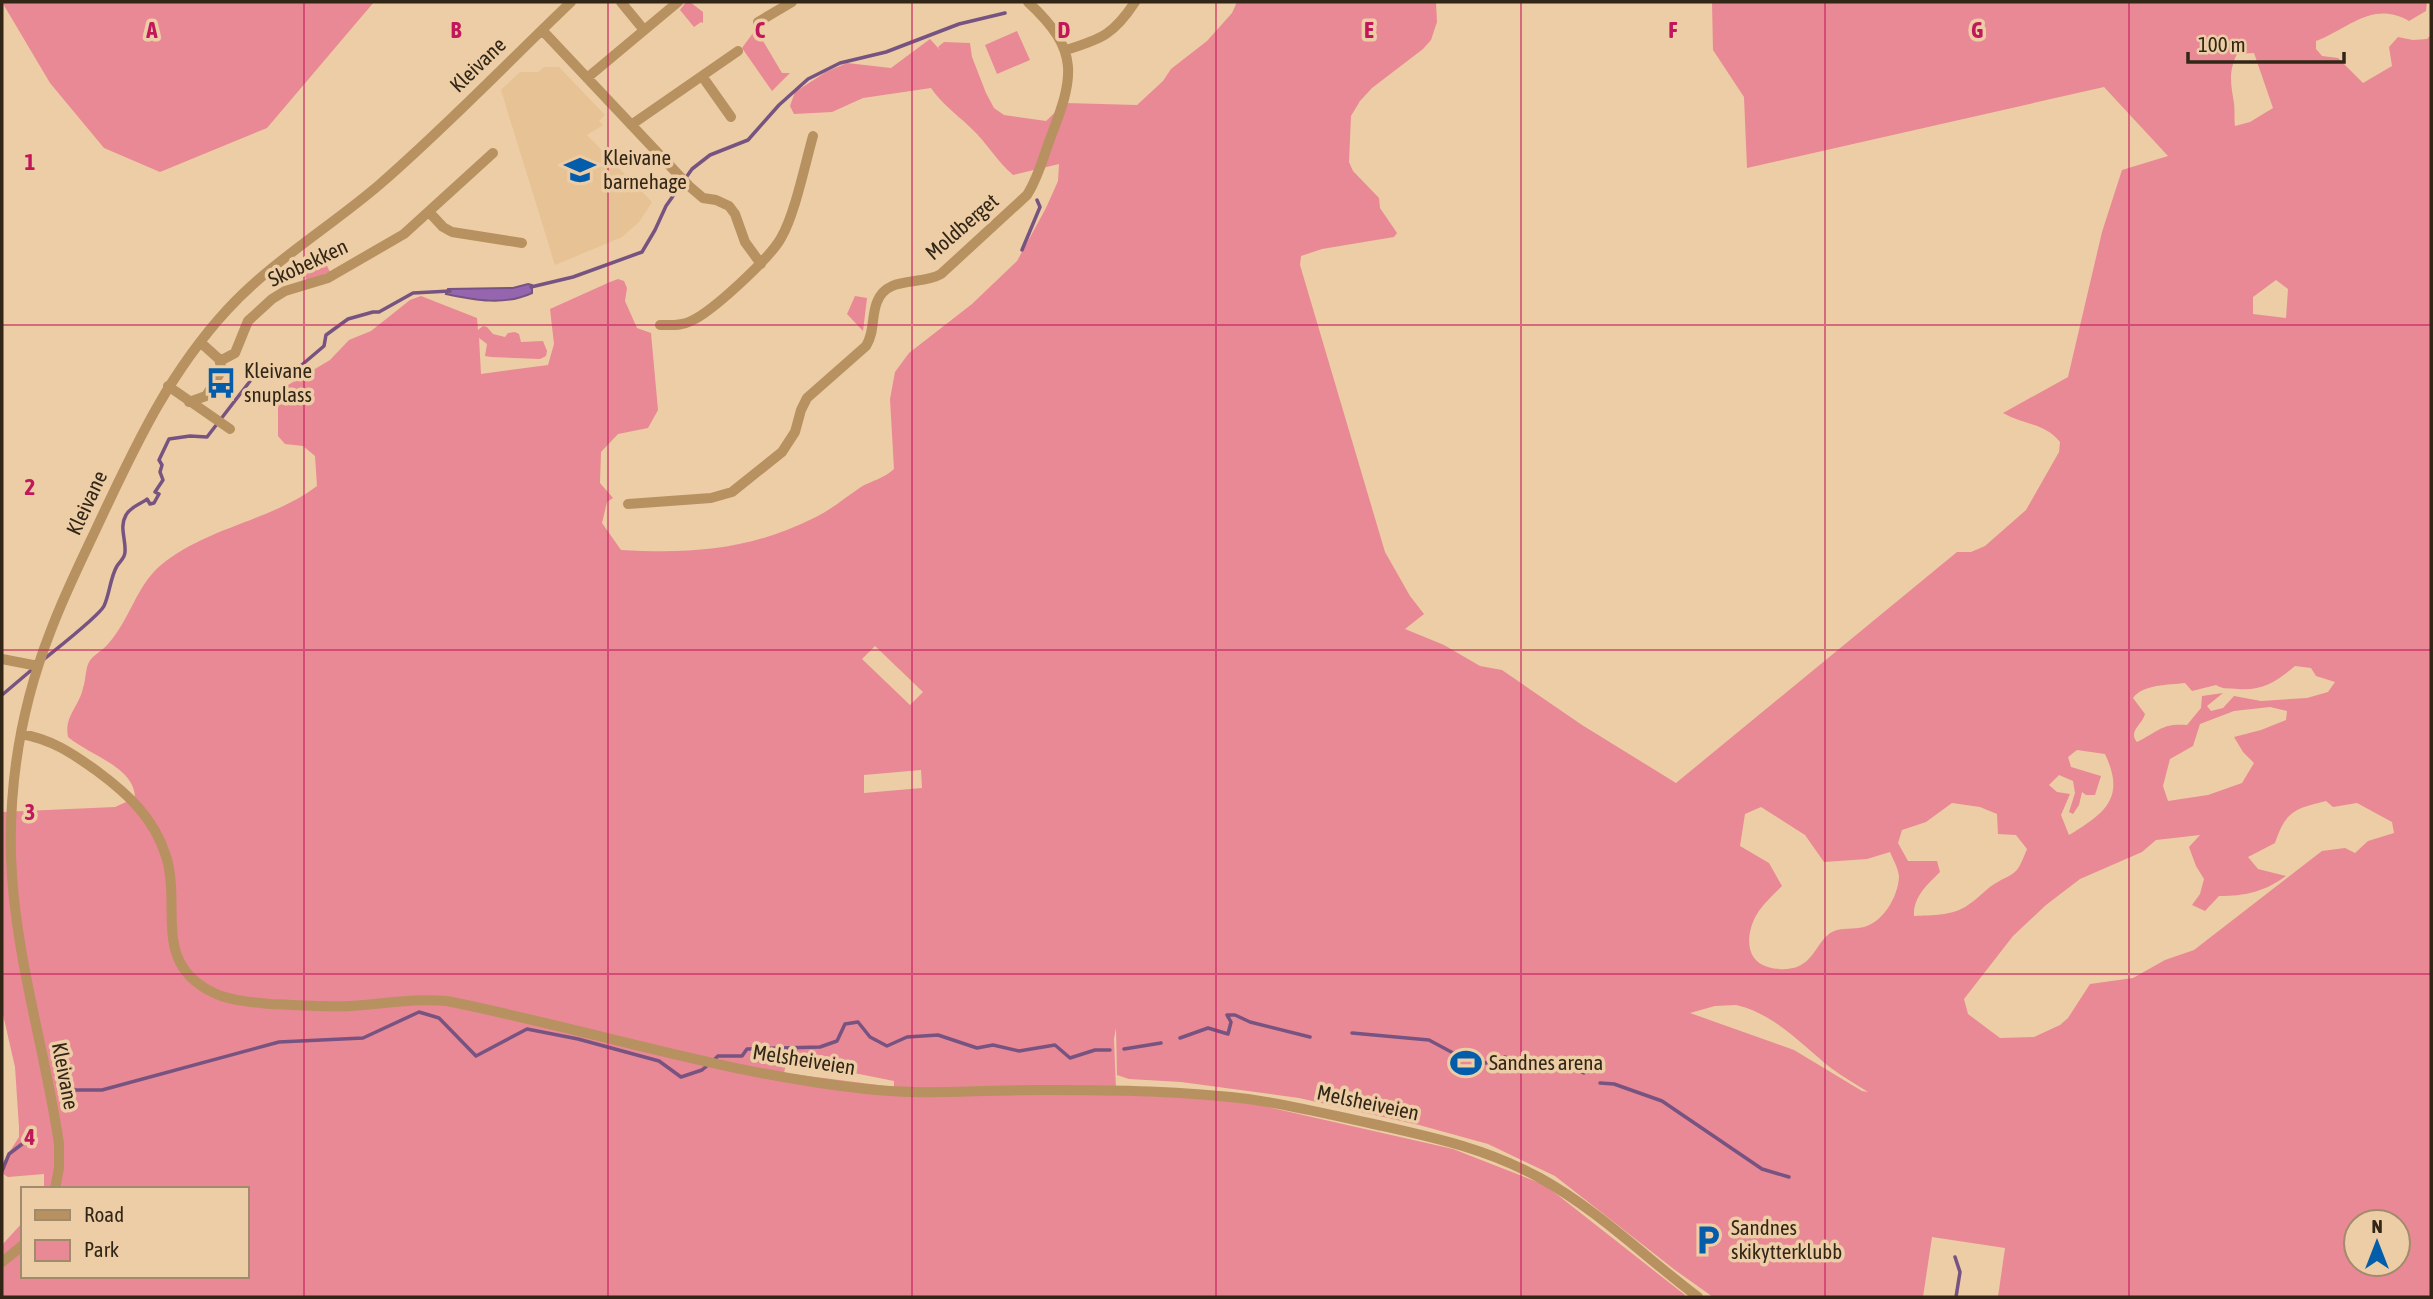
<svg xmlns="http://www.w3.org/2000/svg" width="2433" height="1299" viewBox="0 0 2433 1299" font-family="'Asap Condensed',sans-serif">
	<rect width="100%" height="100%" fill="#edcda5"/>
	<path fill="#e7c294" d="M544,67h15l46,48 -6,6 4,4 -16,10 65,67 -13,20 -17,15 -67,28 -54,-175 19,-18h18z"/>
	<path fill="#e88995" fill-rule="evenodd" d="M2,2h372l-107,126 -107,44 -56,-24 -54,-65z
		M686,2h4l13,10v11l-2,-1 -7,5 -14,-17z
		M1237,2h199l1,20 -6,18 -8,9 -51,39 -12,13 -9,15 -2,46 4,9 26,27 1,10 17,25 -3,4 -72,12 -21,7 -1,9 85,287 25,44 14,18 -19,15 39,16 36,21 22,4 80,55 94,58 281,-231h14l14,-6 41,-36 33,-58 1,-10c-15,-19 -36,-17 -57,-29l65,-36 34,-145 20,-62 46,-14 -64,-69 -357,81 -3,-71 -31,-47 -1,-48h715l-1,9 -17,10c-37,-21 -60,8 -93,20v8l6,7 16,2 25,25 29,-17 -3,-19 9,-10 15,3 14,-1 4,-4v1262h-433l7,-49 -73,-11 -9,60h-210l-38,-27 -120,-94 -67,-32 -69,-19 -120,-27 -118,-16 -52,-3 -12,-4 -1,-47 -2,11 2,50 36,6 94,7 207,47 92,36 140,110 -2,2h-1681v-52l21,-23v54h224v-87h-203v-15l-36,3 -5,-3 -1,-10 17,-27v-10l-4,-60 -13,-57v-198l113,-5 20,-9c0,-31 -46,-43 -67,-61 -4,-21 11,-30 15,-49 3,-8 2,-18 6,-26 5,-8 13,-11 19,-18 22,-24 28,-58 53,-79 46,-38 110,-44 156,-79l-2,-30 -12,-10 -18,-2 -7,-8v-32l5,-16 47,-28 19,-20 22,-9 39,-31 11,-4 56,22 1,12 5,-4 4,1 6,7 12,3 3,-4 7,-1 4,2 2,8 22,-1 4,10 -1,5 -6,3 -49,-2 -6,-1 2,-12 -8,-6 2,36 67,-9 6,-21 -4,-35 60,-27 8,-3 6,2 3,7 -2,13 12,27 14,5 7,77 -10,18 -30,6 -17,18 -1,31 13,15 -6,4 -5,21 19,27c72,4 129,0 195,-33 16,-8 30,-20 45,-30 10,-6 24,-9 33,-18l-4,-70 5,-27 14,-19 63,-49 45,-43 29,-53 12,-27 1,-17 -46,11c-14,-12 -23,-27 -36,-41 -15,-16 -34,-28 -46,-46l-68,10 -31,14 -38,2 -4,-8 5,-14 31,-20 21,-9 44,5 39,-29 10,11 -2,-3 6,-5 26,1 2,14 14,36 8,15 10,7 42,6 19,-18 72,2 26,-24 8,-12 36,-28 25,-28zM2254,53l19,55 -23,14 -15,4c-1,-7 0,-15 -1,-23 -3,-18 -6,-31 3,-49zM2276,280l12,9 -2,29 -33,-4v-17zM875,646l48,46 -13,13 -48,-46zM2295,666l16,2 5,8 19,6 -7,10 -21,6 -46,3 -27,-5 -11,12 -12,3 -4,-5 16,-13 -21,3 -1,12 -14,17c-25,-2 -28,6 -50,17 -9,-11 5,-17 8,-28l-12,-16c10,-14 36,-13 52,-15l7,8 24,-6c8,5 13,3 22,4 25,2 39,-8 57,-23zM2270,707l17,4 -1,9 -25,10 -27,7 9,15 11,11 -12,20 -34,12 -40,6 -5,-15 7,-27 23,-13 7,-22 34,-13zM2077,750l28,4c21,44 0,59 -36,81l-8,-20 9,-21 -13,-2 -8,-7 10,-10 14,6 2,12 -6,19 4,2 6,-9 3,-13 4,3h9l6,-19 -30,-9 -3,-10zM921,770l1,18 -58,5v-18zM2326,801l7,6 24,-4 35,19 2,11 -26,8 -13,12 -10,-5 -23,3 -128,99 -29,10 -32,18 -43,6 -22,34 -8,7 -26,12 -34,1 -32,-24 -4,-15 49,-63 33,-31 34,-26 62,-27 14,-12 44,-5 -11,12 7,19 8,13 -4,15 -8,11 13,6 14,-15c26,0 45,-4 67,-20l-28,-7 -10,-12 27,-14c11,-32 19,-34 51,-42zM1952,803l28,4 17,7 1,20 18,1 11,14c-12,31 -12,21 -37,38 -8,6 -14,13 -22,18 -15,11 -36,10 -54,11 -1,-19 13,-31 26,-44l-3,-11h-29l-10,-18 4,-13 24,-8zM1761,807l44,28 19,27 43,-3 23,-7c3,7 9,18 9,25 -1,20 -16,45 -35,50 -10,3 -23,0 -32,5 -14,8 -17,27 -33,34 -8,4 -22,4 -31,1 -24,-6 -22,-35 -11,-53 6,-10 17,-20 25,-28l-13,-23 -29,-17 5,-32zM1736,1005c39,9 65,39 95,63 12,9 25,16 37,24l-6,-1 -68,-41 -104,-37 25,-7zM786,1064l48,5 60,12v6l-110,-14zM2356,1222h42v42h-42z
		M756,29l26,44h8l-18,18 -30,-43z
		M1017,31l13,29 -33,14 -12,-29z
		M322,256l8,16 -24,9 -2,-13z
		M855,296l12,2 -4,33 -16,-17z"/>
	<path fill="#9566af" stroke="#775381" stroke-width="2" d="M528,284l4,1v8c-28,13 -57,7 -86,1l2,-5 65,-1z"/>
	<g fill="none" stroke-linecap="round" stroke-linejoin="round">
		<path stroke="#775381" stroke-width="3.5" d="M1022,250l18,-43 -3,-7
			M531,287l42,-10 69,-25 13,-22 11,-24 26,-37 18,-14 38,-15 31,-35 29,-26 32,-16 46,-11 73,-28 46,-11
			M43,660c12,-10 56,-44 61,-54 6,-13 6,-28 13,-40 3,-5 8,-8 8,-14 1,-13 -6,-25 1,-37 4,-8 15,-11 21,-16l3,5 4,-1 5,-9 -4,-2 8,-12 -3,-8 2,-7 -3,-5 10,-21 21,-3 17,1 47,-61 24,-6 19,-1 27,-23 2,-11 22,-16 25,-7h6l34,-19 37,-2
			M2,695l33,-28
			M1352,1033l77,7 26,14 30,9 20,-6c17,11 25,6 45,6 12,1 23,4 34,10
			M1180,1038l28,-10 20,6 3,-12 -4,-7h8l15,7 60,15
			M1124,1049l37,-6
			M714,1060l4,-4h24l5,-7 73,-2 17,-6 8,-17 13,-2 12,15 17,9 20,-9 31,-2 39,13 16,-3 26,6 36,-6 15,13 25,-8h15
			M1600,1083l14,1 48,17 100,68 27,8
			M64,1099l11,-9h27l177,-48 84,-4 56,-26 20,6 37,38 51,-27 51,10 81,22 22,16 21,-7 6,-5
			M2,1171l7,-17 21,-16
			M1955,1257l5,15 -4,25"/>
		<path stroke="#b89160" stroke-width="10" d="M621,2l23,28
			M758,22l34,-20
			M542,30l147,156 14,12 13,2 13,6 6,8 10,28 16,22
			M1066,50c36,-11 48,-16 69,-48
			M702,76l29,41
			M587,78l91,-76
			M631,125l107,-74
			M429,212l14,15 9,5 70,11
			M660,325c11,0 22,1 31,-4 21,-9 79,-63 90,-83 14,-24 24,-74 32,-102
			M220,361l15,-8 13,-32 24,-22 13,-8 43,-13 76,-44 89,-81
			M168,386l62,43
			M189,402l17,-6 16,-26 -3,-11 -19,-17
			M628,504l83,-6 21,-6 50,-40 13,-20 6,-22 6,-12 59,-52c9,-14 5,-29 11,-44 10,-27 44,-16 64,-28l86,-79c11,-17 16,-37 23,-56 24,-62 31,-88 -22,-137
			M2,659l36,7
			M21,734c30,5 51,19 76,37 31,23 57,47 69,85 16,52 -15,107 48,137 17,8 38,9 57,11 27,1 54,3 80,2 33,-2 63,-8 96,-5 140,28 277,73 419,88 62,7 123,0 185,1 66,0 132,1 197,9 44,6 87,17 130,26 58,13 109,24 162,53 58,32 106,80 158,119
			M55,1189l4,-21v-24c-14,-96 -45,-190 -48,-288 -2,-77 12,-155 40,-226 15,-40 35,-79 53,-118 35,-74 67,-141 123,-202 44,-48 103,-83 152,-125 67,-58 128,-122 192,-183
			M2,1262l21,-17"/>
	</g>
	<path fill="none" stroke="#c2185b" stroke-width="2" stroke-opacity="0.55" d="M304,2v1295M608,2v1295M912,2v1295M1216,2v1295M1521,2v1295M1825,2v1295M2129,2v1295M2,325h2429M2,650h2429M2,974h2429"/>
	<defs>
		<symbol id="school-bare" viewBox="-9 -9 18 18"><path d="M0-5L7-2L0 1L-7-2ZM-4 1L0 2.5L4 1V4Q0 6-4 4Z" fill="#035dab" stroke="#edcda5" stroke-width="2.5" paint-order="stroke"/></symbol>
		<symbol id="bus-bare" viewBox="-9 -9 18 18"><path d="M-5-6H5V4H4V6H2V4H-2V6H-4V4H-5ZM-3.5-4V0h7V-4ZM-3.5 1.2v1.5H-2V1.2ZM2 1.2v1.5H3.5V1.2Z" fill="#035dab" stroke="#edcda5" stroke-width="2.5" paint-order="stroke"/></symbol>
		<symbol id="stadium-bare" viewBox="-9 -9 18 18"><path d="M0-5a6.5 5 0 1 0 0 10a6.5 5 0 1 0 0-10ZM-3.5-1.8h7v3.6h-7Z" fill="#035dab" stroke="#edcda5" stroke-width="2.5" paint-order="stroke"/></symbol>
		<symbol id="parking-bare" viewBox="-9 -9 18 18"><path d="M-3.5-5.5H1a3.5 3.5 0 0 1 0 7H-1V5.5H-3.5ZM-1-3.4V-.6H.8a1.4 1.4 0 0 0 0-2.8Z" fill="#035dab" stroke="#edcda5" stroke-width="2.5" paint-order="stroke"/></symbol>
	</defs>
	<g fill-rule="evenodd">
		<use href="#school-bare" x="558" y="148" width="44" height="44"/>
		<use href="#bus-bare" x="199" y="361" width="44" height="44"/>
		<use href="#stadium-bare" x="1444" y="1041" width="44" height="44"/>
		<use href="#parking-bare" x="1686" y="1218" width="44" height="44"/>
	</g>
	<g text-anchor="middle" stroke-width="7" stroke-linejoin="round" paint-order="stroke">
		<g font-size="21" fill="#322617" stroke="#edcda5">
			<text transform="translate(478 65) rotate(-44)" y="7">Kleivane</text>
			<text transform="translate(962 227) rotate(-41)" y="7">Moldberget</text>
			<text transform="translate(308 263) rotate(-25)" y="7">Skobekken</text>
			<text transform="translate(87 503) rotate(-65)" y="7">Kleivane</text>
			<text transform="translate(804 1060) rotate(9)" y="7">Melsheiveien</text>
			<text transform="translate(65 1076) rotate(79)" y="7">Kleivane</text>
			<text transform="translate(1368 1103) rotate(12)" y="7">Melsheiveien</text>
		</g>
		<g font-size="21" fill="#322617" stroke="#edcda5" text-anchor="start">
			<text x="603" y="165">Kleivane<tspan x="603" dy="24">barnehage</tspan></text>
			<text x="244" y="378">Kleivane<tspan x="244" dy="24">snuplass</tspan></text>
			<text x="1489" y="1070">Sandnes arena</text>
			<text x="1731" y="1235">Sandnes<tspan x="1731" dy="24">skikytterklubb</tspan></text>
		</g>
	</g>
	<g font-size="23" text-anchor="middle" font-weight="bold" fill="#c2185b" stroke="#edcda5" stroke-width="7" stroke-linejoin="round" paint-order="stroke">
		<text x="152" y="38">A</text>
		<text x="456" y="38">B</text>
		<text x="760" y="38">C</text>
		<text x="1064" y="38">D</text>
		<text x="1369" y="38">E</text>
		<text x="1673" y="38">F</text>
		<text x="1977" y="38">G</text>
		<text x="30" y="170">1</text>
		<text x="30" y="495">2</text>
		<text x="30" y="820">3</text>
		<text x="30" y="1145">4</text>
	</g>
	<rect width="2433" height="1299" fill="none" stroke="#322617" stroke-width="7"/>
	<rect x="21" y="1187" width="228" height="91" fill="#edcda5" stroke="#a28a6c" stroke-width="2"/>
	<rect x="35" y="1210" width="35" height="10" fill="#b89160" stroke="#a28a6c" stroke-width="2"/>
	<text x="84" y="1222" font-size="21" fill="#322617">Road</text>
	<rect x="35" y="1240" width="35" height="21" fill="#e88995" stroke="#a28a6c" stroke-width="2"/>
	<text x="84" y="1257" font-size="21" fill="#322617">Park</text>
	<g transform="translate(2377 1243)"><circle r="33" fill="#edcda5" stroke="#a28a6c" stroke-width="2"/>
	<path d="M0-5L12 26L0 18L-12 26Z" fill="#035dab"/>
	<text y="-10" font-size="19" font-weight="bold" text-anchor="middle" fill="#322617">N</text>
	</g>
	<path d="M2188 52v10h156v-10" fill="none" stroke="#322617" stroke-width="3.5"/>
	<text x="2198" y="52" font-size="21" fill="#322617" stroke="#edcda5" stroke-width="5" paint-order="stroke">100 m</text>
</svg>
